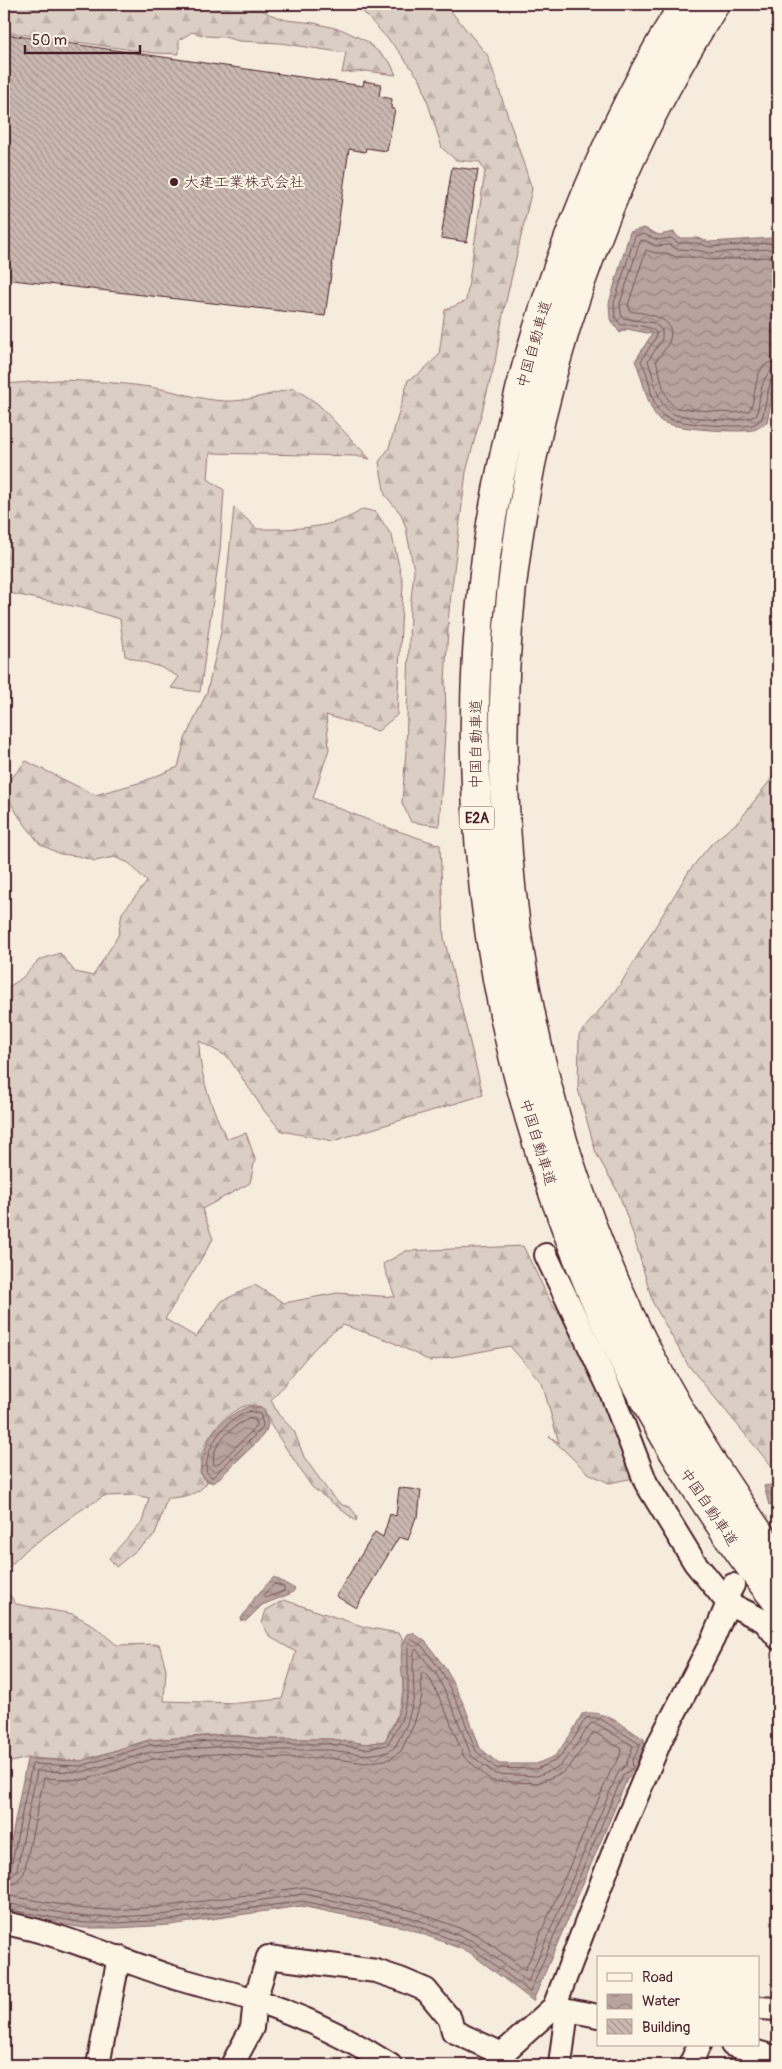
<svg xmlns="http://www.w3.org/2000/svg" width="782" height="2069" viewBox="0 0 782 2069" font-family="Pangolin,'Klee One',sans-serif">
	<defs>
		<pattern id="forest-firs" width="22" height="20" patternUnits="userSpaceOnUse" patternTransform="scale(1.25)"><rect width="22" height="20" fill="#dbcec4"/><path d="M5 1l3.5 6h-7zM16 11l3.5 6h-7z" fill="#bdb0a9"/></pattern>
		<pattern id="water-waves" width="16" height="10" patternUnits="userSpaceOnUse" patternTransform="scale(1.25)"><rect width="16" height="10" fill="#b8a39e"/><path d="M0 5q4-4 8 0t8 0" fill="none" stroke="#988481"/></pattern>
		<pattern id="building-back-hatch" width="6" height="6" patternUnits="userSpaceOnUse" patternTransform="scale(1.25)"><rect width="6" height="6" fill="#cab9b1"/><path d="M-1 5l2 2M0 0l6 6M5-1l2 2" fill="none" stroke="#a69690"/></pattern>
	</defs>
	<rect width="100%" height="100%" fill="#f5ecde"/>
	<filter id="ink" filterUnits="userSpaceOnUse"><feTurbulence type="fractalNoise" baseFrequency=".02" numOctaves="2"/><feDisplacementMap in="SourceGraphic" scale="10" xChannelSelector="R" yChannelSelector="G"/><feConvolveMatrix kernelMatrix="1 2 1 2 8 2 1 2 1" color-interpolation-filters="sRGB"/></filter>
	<g filter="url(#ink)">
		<path fill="url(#forest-firs)" stroke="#927678" d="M4,4h214l38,2 13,8 17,6 28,3 29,7 23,11 24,21 6,13 -30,-4 -24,2 4,-20 -66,-10 -41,-2 -15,-4 -18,-1 -14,-4 -13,8v14l-25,-1 -148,-21h-2z
			M356,4h89l43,52 44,133 -29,125 -8,48 -29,110 -17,139 -4,70 1,37 -7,108 -28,-4 -9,-19 4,-52 4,-142 4,-38 -8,-43 -5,-14 -16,-19 -6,-33 10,-14 19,-68 12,-7 19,-18 6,-45 21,-9 19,-129 -5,-10 -24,-2 -14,-12 -21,-67 -24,-32z
			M58,380c35,1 69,3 104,9 24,5 47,13 72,12 21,-2 40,-8 60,-13l24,16 52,55 -15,-3 -145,-3 -2,26 16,11 -4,61 -20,141 -29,-4 8,-11 -19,-10 -35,-11 -5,-37 -38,-11 -78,-16v-208z
			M234,507l23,22c36,0 76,1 106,-20l13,3 16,24 11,47 -6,132 -19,16 -52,-16 3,34 -16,49 73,29 54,18 4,93 39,157 -150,46 -51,-10 -17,-19 -37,-55 -29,-16c0,34 13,68 28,98l19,-6 9,26 -5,24 -48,26 11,30 -48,80 31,18 26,-36 33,-16 29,18 53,-10 58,4 -12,-33 23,-13 117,-5 27,55 37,54 47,123 -25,5 -21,-10 -39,-37 10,7 -17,-60 -32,-37 -80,15 -42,-21 -45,-15c-31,19 -48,49 -72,75l7,14 16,17 10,26 27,38 11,10 8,2 7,9 -1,5 -44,-34 -42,-63 -6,-15c-4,-1 -10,-4 -15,-4 -17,3 -36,23 -43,38 -5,9 -5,20 -6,30l7,9c-7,13 -27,16 -40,16l-12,37 -39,32 -7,-9 33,-36 7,-24 -14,-3 -31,1 -26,16 -52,38 -22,22v-582l18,-12 17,-18 21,-7 15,19 18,4 25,-40 4,-23 25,-31 -18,-19 -15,-6 -19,4 -17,-5 -18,-2 -20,-10 -20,-26 -16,-26v-5l22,-26 69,34 47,-13 36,-15 7,-28 22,-47 14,-60z
			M778,770v704l-90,-109 -35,-62 -20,-69 -14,-40 -23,-41 -18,-64 1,-54 41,-50 69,-114 23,-28 27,-22z
			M4,1587l12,17 57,10 18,10 26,21 42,-1 7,25 -2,32 76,2 42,-4 14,-47 -26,-15 -8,-14 4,-13 18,-10 81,27 33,6 4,4 1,57 -7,24 -11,23 -19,3 -35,-5h-67l-36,-5 -79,6 -68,21 -54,-3 -23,6z"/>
		<path fill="url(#water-waves)" stroke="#8c6e70" d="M644,228l15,7 15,-3 5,6h18l13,4 62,-4 6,2v129l-11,53c-4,3 -9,7 -14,8 -13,3 -82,-1 -92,-9 -14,-11 -18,-44 -26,-60l17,-27 -25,-5 -7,4 -10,-14 -1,-16 21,-71z
			M250,1406l14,3 4,15 -2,7 -7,9 -45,43 -7,-2 -6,-8c2,-34 17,-55 49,-67z
			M776,1484l2,5v12l-9,4 -5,-19z
			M274,1577l21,12 -3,4 -30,12 -16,16 -6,-1 16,-24z
			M413,1633l13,9 20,27 19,38 15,41 19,16h37l19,-8 16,-22 11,-20c22,-6 44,14 62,25l2,7 -9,16 2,5 -4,7 -7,3 -95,224 -64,-49 -62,-24 -106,-22 -131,19 -54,3h-32l-80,-14v-36l23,-119 54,2 68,-21 79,-5 35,4h68l35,5 19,-3c8,-15 17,-31 18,-48 1,-18 -7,-44 5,-59z"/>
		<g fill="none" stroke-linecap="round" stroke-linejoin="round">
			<path stroke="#765459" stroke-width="1" d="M778,244l-7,-1 -61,4 -13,-4h-19l-7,-5 -13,2 -15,-6 -8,2 -21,67 1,14 6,8c9,-1 28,0 35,7v5l-15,24c2,5 5,9 6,14 4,13 5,33 18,42 8,7 76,11 87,8 4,-1 7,-4 10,-6l9,-40 3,-3 4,-1
				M778,251l-9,-2 -59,4 -14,-3 -19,-1 -8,-4 -12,1 -13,-6 -4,1 -20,63 1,10 2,4 31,5 8,7v9l-14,22c7,18 8,46 28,54 20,2 66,11 81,-1 3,-14 3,-44 21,-45
				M778,258l-10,-1 -58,3 -15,-3h-19l-9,-4h-11l-10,-3 -18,55 2,6c16,3 49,5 39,31 -3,7 -9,13 -13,19 6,14 6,40 21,47l55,5 17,-2c10,-16 1,-49 29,-50
				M250,1411l10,3 3,10 -1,4 -49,49h-2l-5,-6c1,-28 18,-50 44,-60z
				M251,1418l4,1 2,5 -6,8 -34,33h-3c-5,-20 20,-41 37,-47z
				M275,1584l9,3v4l-19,7 -1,-3z
				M4,1872l4,-1 3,-4 21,-103 49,2 69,-21 77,-5 37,4h66l36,5 21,-4 14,-24 7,-26v-49l3,-7 11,7 20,26 18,37 16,42 20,17 40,1 21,-9 18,-23 10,-18 5,-2 11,2 40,26 -9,16 1,7 -10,7 -93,217 -59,-45 -62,-24 -107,-22 -133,19 -53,3h-32l-80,-14
				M4,1878l8,-2 5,-7 20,-98 45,1 69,-20 76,-6 36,4h67l36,5 22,-3 7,-5 12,-23 7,-27 -1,-32 1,-13 2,-3 21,26 17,36 17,44 24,19 42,2 23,-10 19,-25 12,-18 8,2 34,21 -7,19 -8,8 -90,209 -55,-41 -63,-24 -107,-23 -134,20 -53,3h-31l-81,-14
				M4,1886l11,-3 9,-10 20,-95 39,2 70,-21 74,-6 36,5h66l37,5 24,-4 11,-8 13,-27 8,-28 -1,-22 2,-2 7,7 17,35 17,43 28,24 46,2 24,-10 8,-7 24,-34 28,17 -4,11 -7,10 -86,200 -47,-35 -64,-24 -110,-24 -136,19 -52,4 -30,-1 -82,-14"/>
		</g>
		<path fill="url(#building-back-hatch)" stroke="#4a1f2b" d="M4,34l359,52 1,-5 17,3 -2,12 13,3 -1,10h4l-8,42 -21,-3 -1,4 -16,-3 -24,167 -321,-37z
			M452,167l26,3 -11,72 -26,-4z
			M399,1488l22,2 -3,27h-2l-8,23 -9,-3 -43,71 -20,-12 39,-64 8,5 7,-23 6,2z"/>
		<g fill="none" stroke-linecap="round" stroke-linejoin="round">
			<defs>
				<path id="minor" d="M546,1255l65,137 35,91 49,80 33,40 36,18 14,17
					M4,1923c55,10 109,34 162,52 29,10 59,15 88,25 47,15 94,38 136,65
					M554,2007l44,9
					M758,2008l20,1
					M732,2045l46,13
					M98,2065l21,-108
					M232,2065l20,-37 3,-28 13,-43 108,14 24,8 26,11 24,29 3,12 49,23
					M494,2065l8,-11 52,-47 63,-164 44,-104 52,-100 15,-36v-9l5,-9
					M560,2065l7,-55
					M690,2065l9,-20"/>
				<path id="highway" d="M684,4c-70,112 -121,234 -157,360 -19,69 -35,139 -43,210 -43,364 66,743 294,1029
					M715,4c-255,403 -283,926 -65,1352 37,72 82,138 128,204"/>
			</defs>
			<use href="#minor" stroke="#4a1f2b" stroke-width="26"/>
			<use href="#highway" stroke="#4a1f2b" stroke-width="31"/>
			<use href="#minor" stroke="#fcf5e5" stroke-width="22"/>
			<use href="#highway" stroke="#fcf5e5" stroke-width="28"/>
		</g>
	</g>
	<circle fill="#4a1f2b" stroke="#fcf5e5" stroke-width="2" cx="174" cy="182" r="5"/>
	<g text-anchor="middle" stroke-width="4" stroke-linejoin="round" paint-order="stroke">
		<rect fill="#fcf5e5" stroke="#7f5f63" stroke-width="1" x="459.5" y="806.5" width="35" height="23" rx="4"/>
		<g font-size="14" font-weight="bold" fill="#4a1f2b">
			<text x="477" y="823">E2A</text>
		</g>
		<g font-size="15" fill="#4a1f2b" stroke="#fcf5e5" text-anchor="start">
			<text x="184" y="187">大建工業株式会社</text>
		</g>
		<g font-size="15" fill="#4a1f2b" stroke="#fcf5e5">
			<text transform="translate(534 344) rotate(-74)" y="5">中国自動車道</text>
			<text transform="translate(476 744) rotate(-90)" y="5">中国自動車道</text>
			<text transform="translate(538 1142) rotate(73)" y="5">中国自動車道</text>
			<text transform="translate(709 1507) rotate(56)" y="5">中国自動車道</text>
		</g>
	</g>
	<rect width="782" height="2069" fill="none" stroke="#fcf5e5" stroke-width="20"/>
	<rect x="10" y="10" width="762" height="2049" fill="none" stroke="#4a1f2b" stroke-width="2" filter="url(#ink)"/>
	<rect x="597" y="1956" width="162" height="90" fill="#fcf5e5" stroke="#b59f9b"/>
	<rect x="607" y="1973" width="25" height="8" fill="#fcf5e5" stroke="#b59f9b"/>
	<text x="642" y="1982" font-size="15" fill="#4a1f2b">Road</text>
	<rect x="607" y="1994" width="25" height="15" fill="url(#water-waves)" stroke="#b59f9b"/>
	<text x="642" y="2006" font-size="15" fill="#4a1f2b">Water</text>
	<rect x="607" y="2019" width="25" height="15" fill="url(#building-back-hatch)" stroke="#b59f9b"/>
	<text x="642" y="2032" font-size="15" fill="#4a1f2b">Building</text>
	<path d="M25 45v8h115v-8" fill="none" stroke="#4a1f2b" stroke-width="2.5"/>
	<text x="32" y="45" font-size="15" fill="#4a1f2b" stroke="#fcf5e5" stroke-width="4" paint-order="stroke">50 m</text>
</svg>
